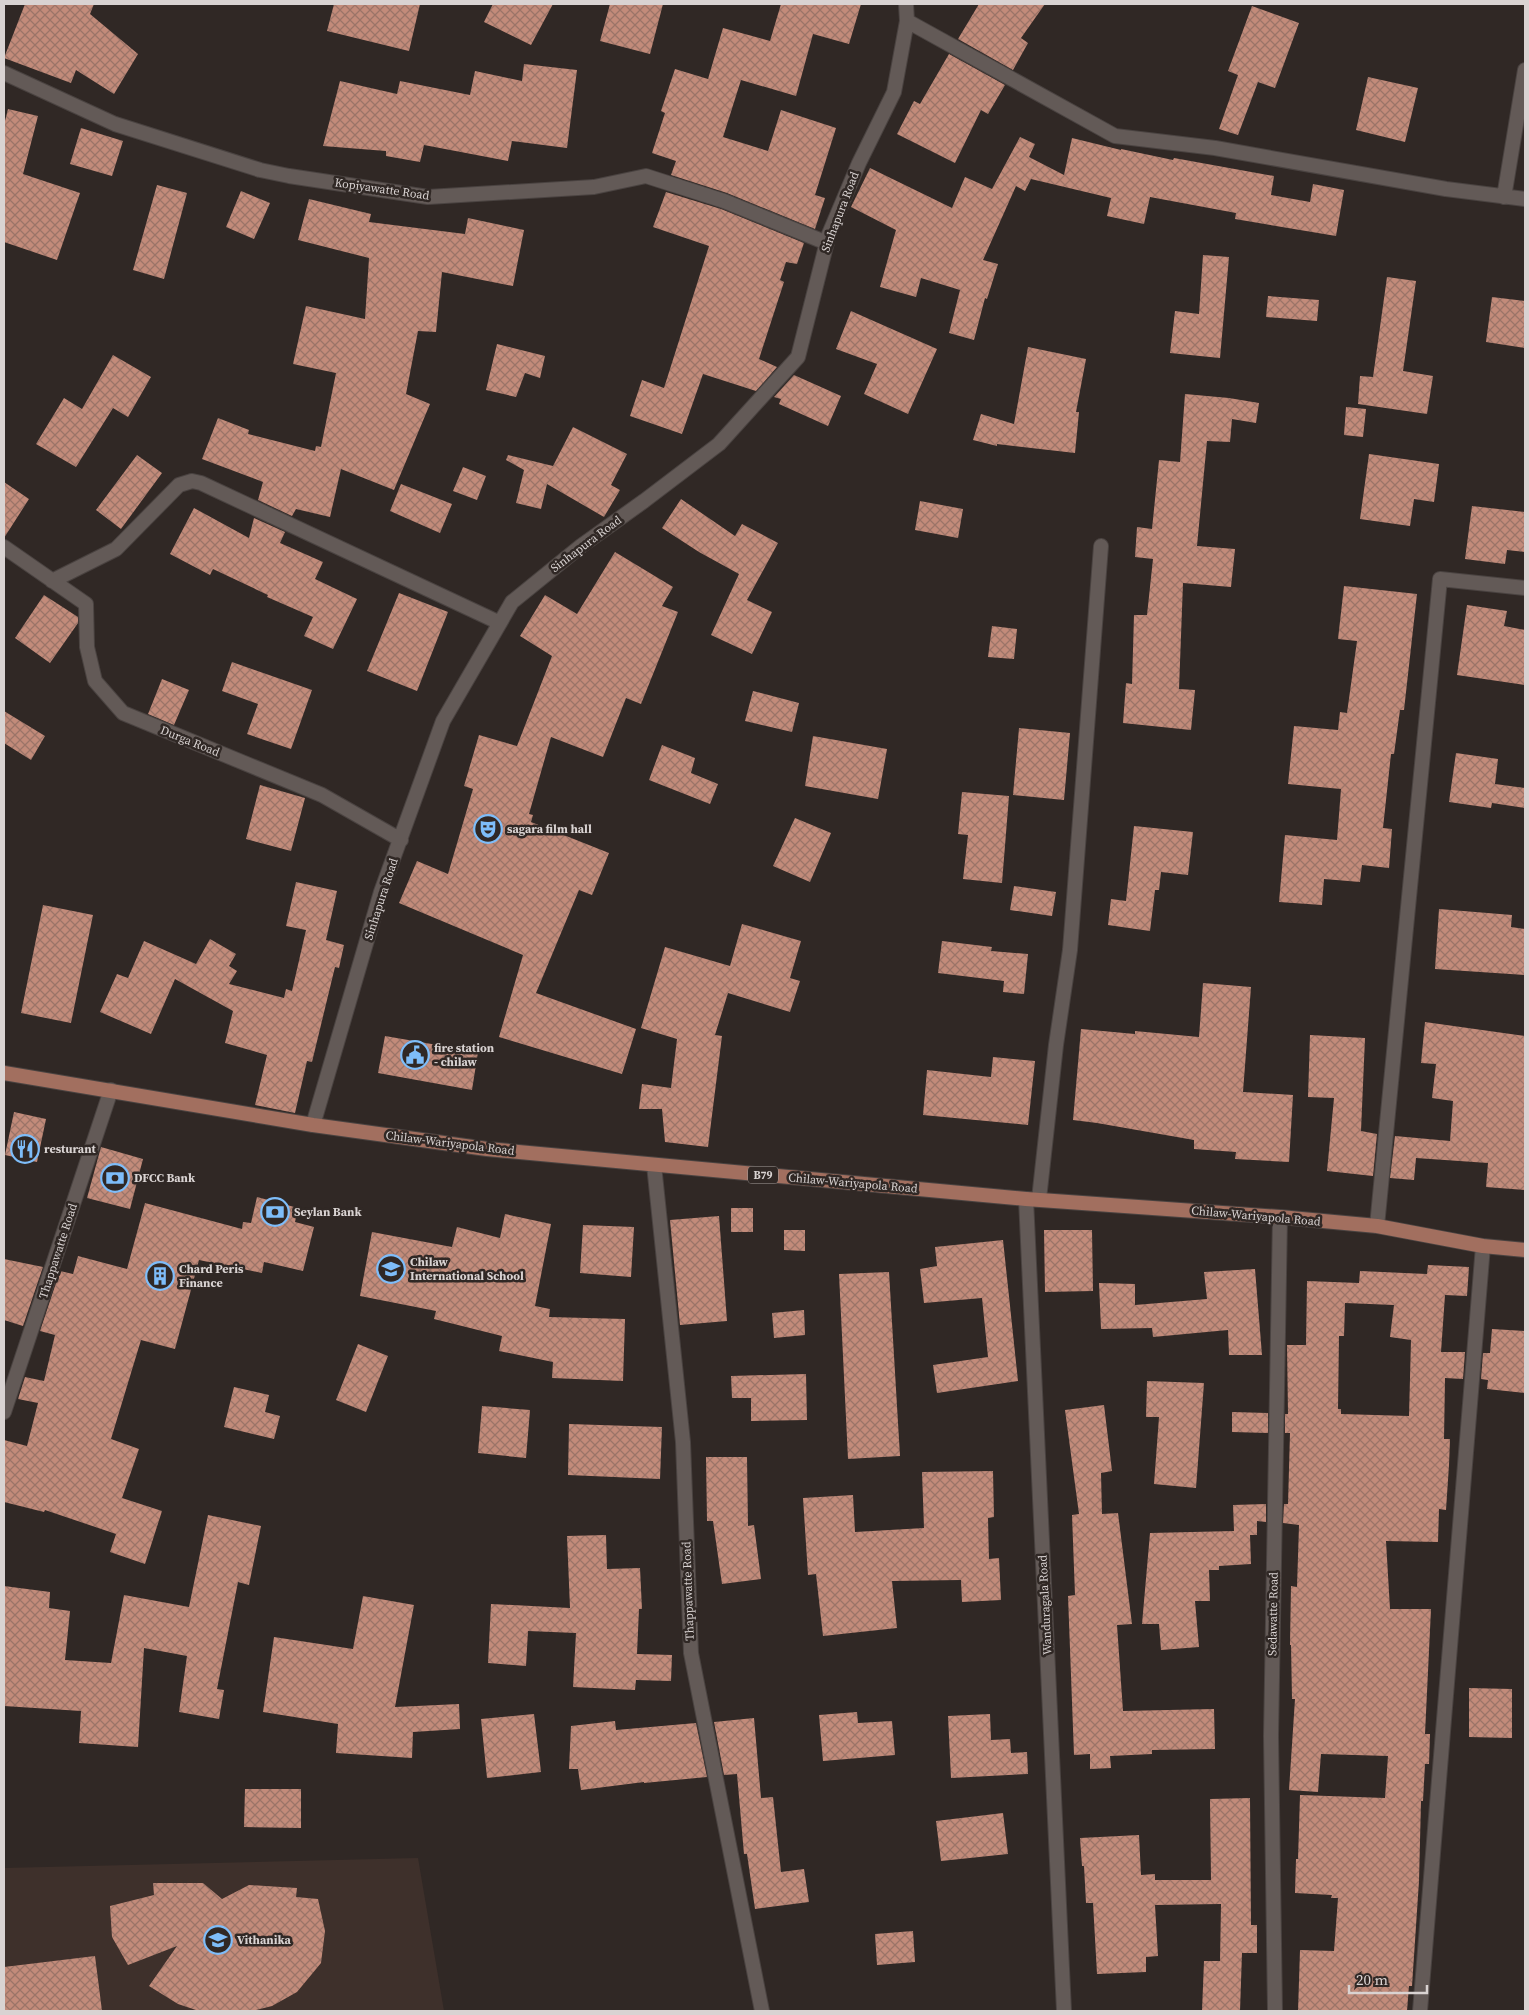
<svg xmlns="http://www.w3.org/2000/svg" width="1529" height="2015" viewBox="0 0 1529 2015" font-family="'Source Serif 4',serif">
	<defs>
		<pattern id="building-cross-hatch" width="8" height="8" patternUnits="userSpaceOnUse" patternTransform="scale(1.25)"><rect width="8" height="8" fill="#c28b7a"/><path d="M0 0l8 8M0 8l8-8" fill="none" stroke="#9b7468"/></pattern>
	</defs>
	<rect width="100%" height="100%" fill="#302825"/>
	<path fill="#3e302b" d="M418,1858l26,153h-440v-143z"/>
	<path fill="url(#building-cross-hatch)" fill-rule="evenodd" d="M25,4h69l-4,10 48,40 -24,40 -38,-24 -5,13 -67,-25z
		M334,4h86l-11,47 -82,-20z
		M493,4h60l-22,41 -47,-23z
		M610,4h53l-13,50 -50,-13z
		M781,4h80l-12,40 -36,-10 -17,62 -55,-16 -18,57 45,14 13,-41 55,18 -21,67 10,3 -10,31 -88,-36 -56,-18 5,-14 -24,-8 13,-40 -4,-2 14,-42 33,10 15,-51 47,13z
		M979,4h66l-24,34 7,5 -15,27 -55,-31z
		M1252,6l47,17 -24,65 -17,-6 -20,53 -19,-6 19,-54 -10,-4z
		M949,54l56,31 -17,29 -7,-4 -26,53 -58,-29 17,-33 6,3z
		M524,64l53,6 -10,78 -55,-7 -4,20 -84,-16 -4,17 -34,-6v-5l-63,-5 17,-65 57,13 3,-13 70,14 5,-24 47,10z
		M1368,77l50,11 -13,54 -49,-12z
		M8,109l30,7 -15,58 57,19 -23,67 -53,-18v-117z
		M81,128l42,13 -11,35 -42,-12z
		M1020,137l15,7 -6,13 35,18 8,-37 49,12v-1l52,11 1,-2 100,18 -3,19 39,7 3,-18 31,6 -8,46 -101,-17 1,-6 -86,-16 -6,27 -37,-8 4,-18 -80,-19 -6,12 -9,-5 -33,74 15,4 -11,35 -2,-1 -11,42 -25,-7 11,-43 -39,-12 -5,19 -36,-10 16,-57 -45,-23 19,-39 82,40 13,-31 27,12z
		M157,185l30,8 -23,86 -31,-9z
		M241,191l29,12 -16,36 -28,-12z
		M666,192l55,17 83,34 -7,21 -11,-2 -6,18 4,2 -25,77 18,8 -21,24 -53,-17 -21,60 -52,-18 12,-36 22,8 45,-142 -56,-19z
		M309,199l62,15 -2,8 96,12 3,-16 56,12 -11,56 -71,-14 -6,60 -18,-1 -12,63 24,10 -36,86 -53,-21 -11,48 -34,-8 -4,7 -34,-16 5,-18 -61,-23 16,-41 31,12 -1,4 67,17 1,-5 5,1 15,-74 -43,-9 13,-58 59,13 4,-61 -71,-18z
		M1203,255l26,2 -9,101 -50,-5 5,-42 24,3z
		M1387,277l29,4 -13,90 30,5 -6,38 -69,-10 2,-28 13,1z
		M1268,296l51,4 -2,21 -51,-4z
		M1492,297l33,4v47l-39,-6z
		M851,311l86,38 -29,65 -44,-20 13,-30 -41,-15z
		M497,344l48,12 -5,22 -15,-5 -9,24 -30,-7z
		M1028,347l58,12 -10,53h3l-4,41 -78,-9v2l-24,-6 8,-26 33,10z
		M113,355l38,22 -23,40 -15,-9 -37,59 -40,-23 28,-46 18,11z
		M794,375l47,21 -13,30 -49,-22 2,-5 -7,-2z
		M1185,394l44,4 30,5 -3,20 -24,-4 -2,23 -23,-1 -10,105 38,3 -4,38 -48,-4 -4,106 16,1 -4,40 -68,-7 3,-40 6,1 2,-69h13l6,-56 -18,-2 2,-30 15,2 7,-69 21,2z
		M1346,407l20,2 -3,28 -19,-2z
		M573,427l54,27 -16,31 9,5 -16,27 -57,-33 -6,25 -25,-6 8,-33 -18,-10 2,-5 45,11z
		M1369,454l70,10 -5,38 -20,-3 -4,27 -50,-7z
		M137,455l25,18 -41,56 -25,-19z
		M463,467l23,9 -9,24 -24,-9z
		M4,482l25,17 -25,39z
		M401,484l51,20 -12,29 -50,-22z
		M681,499l54,37 7,-12 36,19 -31,57 25,12 -20,42 -41,-19 28,-61 -40,-22 -37,-24z
		M920,501l43,8 -5,29 -43,-8z
		M1472,506l53,6v40l-18,-2 -2,14 -40,-5z
		M194,508l55,30 5,-20 31,14 -5,11 43,19 -8,17 42,20 -24,50 -29,-13 9,-19 -46,-20 1,-2 -55,-26 -3,6 -40,-21z
		M615,552l58,35 -11,19 16,6 -37,92 -15,-6 -23,59 -52,-20 -22,77 4,1 -2,7 78,31 -17,42 -13,-5 -43,103 100,36 -14,45 -123,-37 24,-82 -124,-52 18,-42 31,13 25,-85 -9,-3 15,-51 38,11 35,-90 -32,-20 25,-41 32,19z
		M1344,586l73,8 -13,116h-4l-6,44h-3l-8,74 9,1 -3,39 -27,-3 -2,17 -36,-3 -2,26 -43,-3 6,-67 52,5 4,-51 -53,-5 6,-58 44,4 2,-18 7,1 10,-72 -19,-2z
		M399,593l49,19 -31,79 -50,-20z
		M44,595l34,22v6l-28,40 -35,-25z
		M1467,605l40,6 -3,15 21,4v55l-68,-10z
		M992,626l25,3 -3,30 -26,-2z
		M232,662l80,28 -21,59 -44,-15 11,-30 -36,-13z
		M162,679l27,11 -15,35 -26,-11z
		M753,691l46,12 -7,29 -47,-11z
		M4,711l41,25 -14,24 -27,-17z
		M1019,728l51,5 -6,67 -51,-5z
		M813,736l74,13 -9,50 -73,-13z
		M662,745l33,13 -4,15 27,11 -8,20 -61,-24z
		M1456,753l42,6 -3,25 30,4v20l-33,-5 -1,5 -42,-6z
		M260,785l45,13 -14,53 -45,-12z
		M962,792l47,4 -7,87 -39,-4 5,-44 -10,-1z
		M795,818l36,15 -21,49 -37,-16z
		M1134,826l59,6 -5,43 -27,-3 -2,18h-4l-5,41 -42,-6 3,-26 15,2z
		M296,882l41,9 -11,49 18,5 -5,23 -4,-1 -23,95 -5,-1 -12,52 -40,-8 12,-50 -42,-12 8,-32 -58,-32 -24,55 -51,-22 17,-38 11,4 16,-37 52,23 14,-25 26,15 -7,12 8,5 -8,13 55,14 2,-9 6,2 14,-61 -20,-4z
		M1014,886l42,6 -4,24 -42,-6z
		M43,905l50,10 -22,108 -50,-10z
		M1439,909l73,6 -1,12 14,2v46l-90,-6z
		M742,924l59,17 -11,37 10,3 -10,31 -62,-19 -13,42 7,1 -14,111 -43,-5 -3,-33h-23l3,-25 29,4 6,-49 -36,-11 24,-81 65,19z
		M942,941l50,6 -1,4 37,3 -4,40 -21,-2 1,-11 -66,-8z
		M1203,983l48,4 -8,105 50,3 -4,67 -54,-3 1,-7 -42,-3v-9l-97,-17 -24,-3 8,-91 54,5v-3l64,6z
		M1425,1022l100,14v154l-39,-3 2,-24 -72,-5 -2,22 -24,-2 5,-42 55,5 3,-40 -21,-3 4,-34 -15,-1z
		M1310,1035l55,3 -4,93 16,3 -4,42 -46,-5 7,-73 -26,-1z
		M385,1036l93,16 -6,38 -94,-17z
		M993,1057l42,4 -7,64 -105,-10 4,-45 64,7z
		M14,1112l32,7 -9,43 -32,-7z
		M101,1147l42,12 -13,50 -43,-11z
		M257,1197l41,11 -3,14 19,5 -11,44 -39,-9 -2,11 -63,-13 -24,89 -34,-9 -30,99 28,10 -17,49 40,13 -17,53 -35,-12 6,-18 -71,-24 -1,2 -40,-10v-62l23,6 11,-43 -20,-4 7,-22 19,4 11,-46 -15,-4 20,-60 13,3 5,-18 49,13 18,-66 97,26 1,-7 8,1z
		M731,1208h22v24h-22z
		M505,1214l46,10 -16,82 15,3 -1,8 76,2 -2,62 -71,-3 1,-16 -54,-11 3,-15 -68,-17 2,-8 -76,-15 12,-64 80,15 5,-20 43,11z
		M719,1216l8,105 -47,4 -10,-105z
		M583,1225l51,2 -3,50 -51,-4z
		M784,1230h21v21l-21,-1z
		M1044,1230h48l1,61 -48,1z
		M1003,1240l15,141 -81,12 -4,-28 55,-8 -6,-59 -58,5 -4,-34 17,-3 -2,-19z
		M4,1259l39,8 -20,59 -19,-6z
		M1428,1265l41,2 -2,29 -22,-1 -4,57h24l-2,27 -18,-1 -1,61h6l-1,26 -3,45 -7,-1 -1,33 -52,-1 4,68h41l-6,125h5l-1,30h-4l-2,37h-2l-2,80 -7,105h-3l-2,25h-109l2,-61 34,1 4,-53h-7l1,-3 -37,-2 1,-34h2l2,-64 85,3 3,-42 -67,-2 -3,38 -29,-2 6,-91h-3l-1,-54h-1l1,-59 6,1 2,-62 -16,-2 1,-19h4l2,-71h-5v-19h3l-1,-69h19l1,-64 52,2 1,-12 67,3zM1345,1303l49,2 -4,32 21,3 -2,76 -68,-2v-5h-3l1,-73h5z
		M1255,1269l7,86h-33l-1,-25 -75,7 -1,-9 -51,1 -2,-46 36,1v21l72,-6 -3,-27z
		M889,1272l11,184 -52,3 -9,-185z
		M804,1310l1,25 -31,3 -2,-25z
		M1492,1329l33,2v62l-38,-4 1,-9 -7,-1 2,-26h7z
		M358,1344l30,12 -22,56 -30,-12z
		M806,1374l1,46 -56,1v-23h-19l-1,-22z
		M1147,1381l57,2 -8,105 -42,-4 5,-67h-13z
		M234,1387l35,8 -4,17 15,4 -6,23 -50,-12z
		M1104,1405l8,66 -11,2 1,41 16,-1 14,111 -15,1 6,86 91,-2 1,40 -63,1v4l-42,2 1,12 -21,1v-15l-16,1 -6,-159 7,-1 -3,-80 7,-1 -14,-104z
		M482,1406l48,4 -4,48 -48,-5z
		M1232,1412l36,1v20l-36,-1z
		M569,1424l93,3 -2,52 -92,-4z
		M706,1457h41l1,69 6,-1 7,54 -39,5 -9,-63h-6z
		M993,1471l1,46 -6,1 1,41 10,-1 2,42 -39,2 -1,-22 -69,1 5,47 -74,8 -7,-62 -8,1 -5,-77 50,-3 2,37 69,-4 -2,-56z
		M1266,1504v18l-9,-1v14h-7l1,29 -32,2v4h-10l1,31h-15l4,46 -38,3 -2,-26h-17l8,-91 84,-2 -1,-26z
		M208,1515l53,11 -12,59 -11,-3 -21,107 7,1 -5,29 -40,-7 8,-56 -43,-8 -6,99 -59,-4 2,-32 -77,-5v-120l46,6 -1,16 21,3 -5,49 46,3 13,-68 65,12z
		M606,1535l1,34 33,-1 2,41h-3l-2,45 35,1 -1,26 -35,-1 -1,10 -62,-3 3,-54 -48,-2 -2,35 -38,-3 3,-59 79,4 -3,-72z
		M363,1596l51,9 -19,102 64,-3 1,25 -47,3 -1,26 -76,-5 2,-29 -75,-12 11,-75 79,12z
		M1469,1688l43,1v49l-43,-1z
		M857,1712l1,11 34,-2 3,34 -72,6 -4,-46z
		M534,1714l7,58 -54,6 -6,-59z
		M990,1714l1,26 19,-1 1,14 16,-1 1,22 -77,4 -3,-62z
		M754,1718l7,80 12,-1 8,75 23,-3 5,33 -54,7 -8,-55h-3l-7,-80 -13,1 -10,-53z
		M615,1721l1,9 80,-7 11,54 -63,6v-1l-63,8 -3,-21h-9l2,-43z
		M245,1789h56v39l-57,-1z
		M1250,1798l1,127h6v28h-15l-2,58h-38l2,-50h16l1,-57 -66,1 3,51 -12,1v15l-49,2 -4,-71h-7l-2,-37h-2l-2,-28 59,-3 2,40 14,-1v6h56l-1,-81z
		M1003,1813l5,41 -67,7 -5,-40z
		M153,1883h50l19,16 27,-14 48,3 -1,9 22,2 7,32 -4,32 -24,29 -25,14 -20,5h-53l-21,-7 -29,-18 28,-40 -49,19 -16,-28 -2,-31 44,-11z
		M913,1931l2,31 -38,3 -2,-31z
		M95,1956l7,55h-98v-44z"/>
	<g fill="none" stroke-linecap="round" stroke-linejoin="round">
		<defs>
			<path id="minor" d="M907,21l208,115 100,12 231,41 79,10
				M4,73l111,51 145,46 29,6 139,21 166,-10 52,-11 78,25 103,42
				M1504,197l21,-127
				M4,547l82,57 1,43 8,34 28,32 199,82 79,45
				M52,581l64,-32 63,-64 13,-4 9,2 299,140
				M313,1125l68,-233 62,-171 69,-119 69,-56 63,-45 75,-57 79,-87 31,-123 30,-71 35,-71 13,-71 -1,-17
				M654,1165l29,277 8,211 71,358
				M1026,1199l38,812
				M1039,1199l17,-154 14,-95 31,-404
				M1377,1226l63,-647 85,9
				M4,1412l107,-322
				M1275,2011l-4,-275 9,-519
				M1420,2011l63,-765"/>
			<path id="primary" d="M4,1073l309,52 174,24 539,50 254,18 97,9 106,20 42,4"/>
		</defs>
		<use href="#minor" stroke="#4a4341" stroke-width="16"/>
		<use href="#primary" stroke="#4a4341" stroke-width="16"/>
		<use href="#minor" stroke="#635a57" stroke-width="14"/>
		<use href="#primary" stroke="#a26f5f" stroke-width="14"/>
	</g>
	<defs>
		<symbol id="theatre-ring" viewBox="-11 -11 22 22"><circle r="9.5" fill="#302825" stroke="#7ebdf9" stroke-width="1.5"/><path d="M-5-5.5Q0-4 5-5.5V0Q5 5 0 6Q-5 5-5 0ZM-3.3-2.5H-1v1.5H-3.3ZM1-2.5H3.3v1.5H1ZM-2.8 1Q0 5.5 2.8 1Z" fill="#7ebdf9"/></symbol>
		<symbol id="civic-ring" viewBox="-11 -11 22 22"><circle r="9.5" fill="#302825" stroke="#7ebdf9" stroke-width="1.5"/><path d="M-.6-6.5H3V-4.5H.6V-3L4-1V1h2V6H-6V1h2V-1L-.6-3ZM-1.2 2.5V6h2.4V2.5Z" fill="#7ebdf9"/></symbol>
		<symbol id="restaurant-ring" viewBox="-11 -11 22 22"><circle r="9.5" fill="#302825" stroke="#7ebdf9" stroke-width="1.5"/><path d="M-5-6h1v4h1v-4h1v4h1v-4h1v5L-1.5 .5V6h-2V.5L-5-1ZM5-6V6H3V1.5H1.5Q1.5-4 5-6Z" fill="#7ebdf9"/></symbol>
		<symbol id="bank-ring" viewBox="-11 -11 22 22"><circle r="9.5" fill="#302825" stroke="#7ebdf9" stroke-width="1.5"/><path d="M-6-4H6V4H-6ZM0-2.3a2.3 2.3 0 1 0 0 4.6a2.3 2.3 0 1 0 0-4.6Z" fill="#7ebdf9"/></symbol>
		<symbol id="school-ring" viewBox="-11 -11 22 22"><circle r="9.5" fill="#302825" stroke="#7ebdf9" stroke-width="1.5"/><path d="M0-5L7-2L0 1L-7-2ZM-4 1L0 2.5L4 1V4Q0 6-4 4Z" fill="#7ebdf9"/></symbol>
		<symbol id="building-ring" viewBox="-11 -11 22 22"><circle r="9.5" fill="#302825" stroke="#7ebdf9" stroke-width="1.5"/><path d="M-4-6H4V6H1V3H-1V6H-4ZM-2.5-4.3h1.7v1.8h-1.7ZM.8-4.3h1.7v1.8H.8ZM-2.5-1h1.7V.8h-1.7ZM.8-1h1.7V.8H.8Z" fill="#7ebdf9"/></symbol>
		<symbol id="university-ring" viewBox="-11 -11 22 22"><circle r="9.5" fill="#302825" stroke="#7ebdf9" stroke-width="1.5"/><path d="M0-5L7-2L0 1L-7-2ZM-4 1L0 2.5L4 1V4Q0 6-4 4Z" fill="#7ebdf9"/></symbol>
	</defs>
	<g fill-rule="evenodd">
		<use href="#theatre-ring" x="472" y="813" width="32" height="32"/>
		<use href="#civic-ring" x="399" y="1039" width="32" height="32"/>
		<use href="#restaurant-ring" x="9" y="1133" width="32" height="32"/>
		<use href="#bank-ring" x="99" y="1162" width="32" height="32"/>
		<use href="#bank-ring" x="259" y="1196" width="32" height="32"/>
		<use href="#school-ring" x="375" y="1253" width="32" height="32"/>
		<use href="#building-ring" x="144" y="1260" width="32" height="32"/>
		<use href="#university-ring" x="202" y="1924" width="32" height="32"/>
	</g>
	<g text-anchor="middle" stroke-width="5" stroke-linejoin="round" paint-order="stroke">
		<rect fill="#302825" stroke="#a6a09e" stroke-width="1" x="748" y="1166.5" width="30" height="17" rx="4"/>
		<g font-size="11" font-weight="bold" fill="#d9d3d2">
			<text x="763" y="1179">B79</text>
		</g>
		<g font-size="12" fill="#d9d3d2" stroke="#302825">
			<text transform="translate(382 189) rotate(8)" y="4">Kopiyawatte Road</text>
			<text transform="translate(840 212) rotate(-69)" y="4">Sinhapura Road</text>
			<text transform="translate(586 544) rotate(-37)" y="4">Sinhapura Road</text>
			<text transform="translate(190 741) rotate(22)" y="4">Durga Road</text>
			<text transform="translate(381 899) rotate(-72)" y="4">Sinhapura Road</text>
			<text transform="translate(450 1143) rotate(7)" y="4">Chilaw-Wariyapola Road</text>
			<text transform="translate(853 1183) rotate(5)" y="4">Chilaw-Wariyapola Road</text>
			<text transform="translate(1256 1216) rotate(5)" y="4">Chilaw-Wariyapola Road</text>
			<text transform="translate(58 1251) rotate(-72)" y="4">Thappawatte Road</text>
			<text transform="translate(688 1591) rotate(-92)" y="4">Thappawatte Road</text>
			<text transform="translate(1045 1605) rotate(-93)" y="4">Wanduragala Road</text>
			<text transform="translate(1273 1614) rotate(-89)" y="4">Sedawatte Road</text>
		</g>
		<g font-size="12" font-weight="bold" fill="#d9d3d2" stroke="#302825" text-anchor="start">
			<text x="507" y="833">sagara film hall</text>
			<text x="434" y="1052">fire station<tspan x="434" dy="14">- chilaw</tspan></text>
			<text x="44" y="1153">resturant</text>
			<text x="134" y="1182">DFCC Bank</text>
			<text x="294" y="1216">Seylan Bank</text>
			<text x="410" y="1266">Chilaw<tspan x="410" dy="14">International School</tspan></text>
			<text x="179" y="1273">Chard Peris<tspan x="179" dy="14">Finance</tspan></text>
			<text x="237" y="1944">Vithanika</text>
		</g>
	</g>
	<rect width="1529" height="2015" fill="none" stroke="#d9d3d2" stroke-width="10"/>
	<path d="M1349 1985v8h78v-8" fill="none" stroke="#d9d3d2" stroke-width="2.5"/>
	<text x="1356" y="1985" font-size="15" fill="#d9d3d2" stroke="#302825" stroke-width="4" paint-order="stroke">20 m</text>
</svg>
